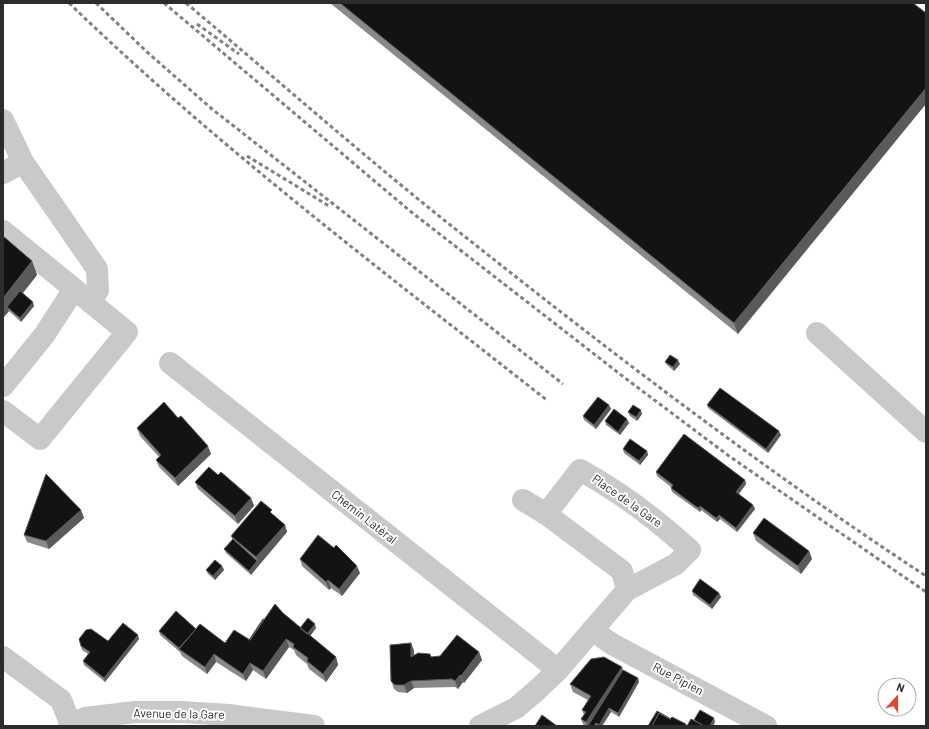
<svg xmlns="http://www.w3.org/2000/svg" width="929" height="729" viewBox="0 0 929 729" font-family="Barlow,sans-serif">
	<rect width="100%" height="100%" fill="#fff"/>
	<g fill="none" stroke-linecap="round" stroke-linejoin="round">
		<path stroke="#c9c9c9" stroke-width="22" d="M3,120l20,42
			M3,173l20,-11 74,107 1,21 -7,13
			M3,231l124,101 -87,107 -37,-28
			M817,333l109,99
			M170,363l388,307
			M3,386l42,-52 29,-45
			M523,500l23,14
			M592,630l20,14 154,82
			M3,657l58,43 10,25
			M69,726l16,-8 50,-6h47l47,3 85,11
			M480,726l36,-18 20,-17 22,-21 69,-80 49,-26 14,-14c-34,-31 -70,-58 -110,-80l-34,44 76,57 5,19"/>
		<path stroke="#818181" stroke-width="3" stroke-dasharray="4 3" stroke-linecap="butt" d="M69,3c150,145 316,270 479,398
			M96,3l51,49 65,57 351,275
			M164,3l246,208 215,167 104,78 197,136
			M186,3c88,74 174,150 263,221 155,123 312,244 477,352
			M197,24l42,30
			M247,156l82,50"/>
	</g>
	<path fill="#898989" d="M330,3h583l-175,331z
		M3,236l29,25 5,14 -14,18 11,13 -13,16 -12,-11 -6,7z
		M665,362l15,2 -6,7 -7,-6z
		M609,405l2,4 -15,20 -12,-9 -1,-4z
		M707,405l74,30 -13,18 -60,-45z
		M628,412l14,2 -5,7 -7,-5z
		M605,421l24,2 -9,12 -14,-10z
		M137,428l74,26 -33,32 -19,-19 -3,-7 3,-3 -19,-21z
		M623,449l24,2 1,4 -8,10 -16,-12z
		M656,472l89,8 1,4 -7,10 14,11 2,4 -18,23 -17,-13 -3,3 -16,-12 -1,2 -28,-20 -1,-4v-1l-14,-11z
		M195,482l56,16 3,8 -16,18 -40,-35z
		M81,510l3,8 -35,31 -22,-7 -3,-7z
		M274,515l11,10 2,7 -36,43 -25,-22 -2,-4 9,-9 -2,-4z
		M753,533l56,18 3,8 -11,15 -45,-33z
		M300,559l60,14 -18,23 -11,-8 -2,2 -27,-24z
		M222,566l2,4 -9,10 -7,-6 -2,-4z
		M692,591l27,2 2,4 -9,12 -19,-14z
		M283,613l17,15h16l-6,8 26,21 2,8 -12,17 -17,-13 -2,-5 -11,-9 -2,-5 -5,-3 -23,32 -13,-9 -7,11 -30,-19 -9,12 -25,-18 -2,-4 -20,-17 -1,-4 37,-2 29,14 24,-3 15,-21z
		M139,639l-34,43 -21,-17 -1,-4 5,-7 -6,-4 -1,-4 27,-5z
		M411,643l3,8v5l16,-2 2,3 8,-1 39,-4 3,8 -18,23 -1,-1 -5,7 -3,-2 -41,1 -7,5 -9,-1 -4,-3 -3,-8z
		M623,670l15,8 1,4 -20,35 -8,-5 -9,14h-18l-3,-7 3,-4 -2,-5 6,-10 -15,-8 -3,-8z"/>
	<path fill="#5a5a5a" d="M926,88v16l-188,230 -4,-11z
		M32,261l5,14 -27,34 -3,-2 2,4 -6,7v-20z
		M33,302l1,4 -13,16 -1,-4z
		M678,360l2,4 -6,7 -1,-4z
		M609,405l2,4 -15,20 -2,-4z
		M641,410l1,4 -5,7 -1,-4z
		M627,419l2,4 -9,12 -2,-3z
		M779,431l2,4 -13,18 -2,-4z
		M208,446l3,8 -33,32 -3,-8z
		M647,451l1,4 -8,10 -1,-4z
		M745,480l1,4 -9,12 -1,-4z
		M251,498l3,8 -16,18 -3,-8z
		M753,505l2,4 -18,23 -1,-4z
		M700,506l1,4 -1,2 -2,-4z
		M81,510l3,8 -35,31 -3,-8z
		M719,515l1,4 -3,3 -1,-4z
		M285,525l2,7 -28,33 -3,-8z
		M809,551l3,8 -11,15 -3,-8z
		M257,561l2,4 -8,10 -2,-4z
		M222,566l2,4 -9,10 -2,-4z
		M357,566l3,7 -18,23 -3,-7z
		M328,580l3,8 -2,2 -3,-8z
		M719,593l2,4 -9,12 -2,-4z
		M315,624l1,4 -8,11 -2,-4z
		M138,635l1,4 -34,43 -1,-4z
		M286,639l3,8 -23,32 -3,-8z
		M411,643l3,8v14l-3,-8z
		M479,652l3,8 -18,23 -3,-7z
		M214,654l2,8 -9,12 -2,-7z
		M336,657l2,8 -12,17 -3,-8z
		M250,663l3,7 -7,11 -3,-7z
		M622,667l2,7 -36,52 -2,-4z
		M460,675l3,7 -5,7 -3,-8z
		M638,678l1,4 -20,35 -1,-4z
		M411,681l3,7 -7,5 -3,-8z
		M609,708l2,4 -9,14h-3v-1z
		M714,718l1,4 -2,4h-3z"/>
	<path fill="#131313" stroke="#5a5a5a" d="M340,3h573l13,10v75l-192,235z
		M3,236l29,25 -29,37z
		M20,291l13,11 -13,16 -13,-11z
		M670,355l8,5 -5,7 -8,-5z
		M720,388l59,43 -13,18 -59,-44z
		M598,397l11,8 -15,20 -11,-9z
		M164,402l14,16 3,-2 27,30 -33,32 -19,-18 5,-5 -24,-27z
		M633,405l8,5 -5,7 -8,-5z
		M614,409l13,10 -9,13 -13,-11z
		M684,434l61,46 -9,12 17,13 -17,23 -17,-13 -3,3 -16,-12 -2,2 -27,-20 2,-3 -17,-13z
		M630,439l17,12 -8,10 -16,-12z
		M209,467l9,8 3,-3 30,26 -16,18 -40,-34z
		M46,474l35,36 -35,31 -22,-6z
		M261,501l11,9 -2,2 15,13 -29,32 -25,-21z
		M764,518l45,33 -11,15 -45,-33z
		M318,535l16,13 2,-3 21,21 -18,23 -11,-9 -2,2 -26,-23z
		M233,539l24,22 -8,10 -25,-22z
		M215,560l7,6 -9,10 -7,-6z
		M700,579l19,14 -9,12 -18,-14z
		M275,604l8,9 53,44 -13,17 -16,-13 1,-3 -15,-11 1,-3 -8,-5 -23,32 -13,-8 -7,11 -29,-20 -9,13 -26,-18 21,-25 25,19 9,-13 16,10z
		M176,611l20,18 -17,19 -20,-17z
		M308,618l7,6 -8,10 -7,-6z
		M263,619h1l-14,21h-1z
		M123,623l15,12 -34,43 -21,-17 7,-9 -9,-6 -2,-7 7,-9 5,-1 17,12z
		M457,635l22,17 -18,24 -1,-1 -5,6 -3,-2 -41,2 -7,4h-9l-4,-4 -1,-36 21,-2v14l7,-4 12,1 1,3 9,-1z
		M604,657l18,10 -36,55 -5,-3 5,-7 -4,-2 9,-14 -21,-12 21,-25z
		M623,670l15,8 -20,35 -9,-5 -10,17 -3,-2 -2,3h-6z
		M700,710l14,8 -4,8h-6l-10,-6z
		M657,711l14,8h-1l-11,-6 -7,13h-4z
		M659,713l11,6 2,-2 14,7 -1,2h-33z
		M542,715l15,11h-22z
		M691,719l13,7h-17z"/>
	<g text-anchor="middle" stroke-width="4" stroke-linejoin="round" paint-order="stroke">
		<g font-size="12" fill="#2c2c2c" stroke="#fff">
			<text transform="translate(627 501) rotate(35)" y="4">Place de la Gare</text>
			<text transform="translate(364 517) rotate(38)" y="4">Chemin Latéral</text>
			<text transform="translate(678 679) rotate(28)" y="4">Rue Pipien</text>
			<text transform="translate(179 714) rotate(1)" y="4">Avenue de la Gare</text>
		</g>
	</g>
	<rect width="929" height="729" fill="none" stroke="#2c2c2c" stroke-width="8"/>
	<g transform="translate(897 697) rotate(21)"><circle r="19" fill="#ffffff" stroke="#ababab"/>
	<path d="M0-3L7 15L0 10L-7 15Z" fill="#e14730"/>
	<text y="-6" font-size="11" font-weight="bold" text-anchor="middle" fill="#2c2c2c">N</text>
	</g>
</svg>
